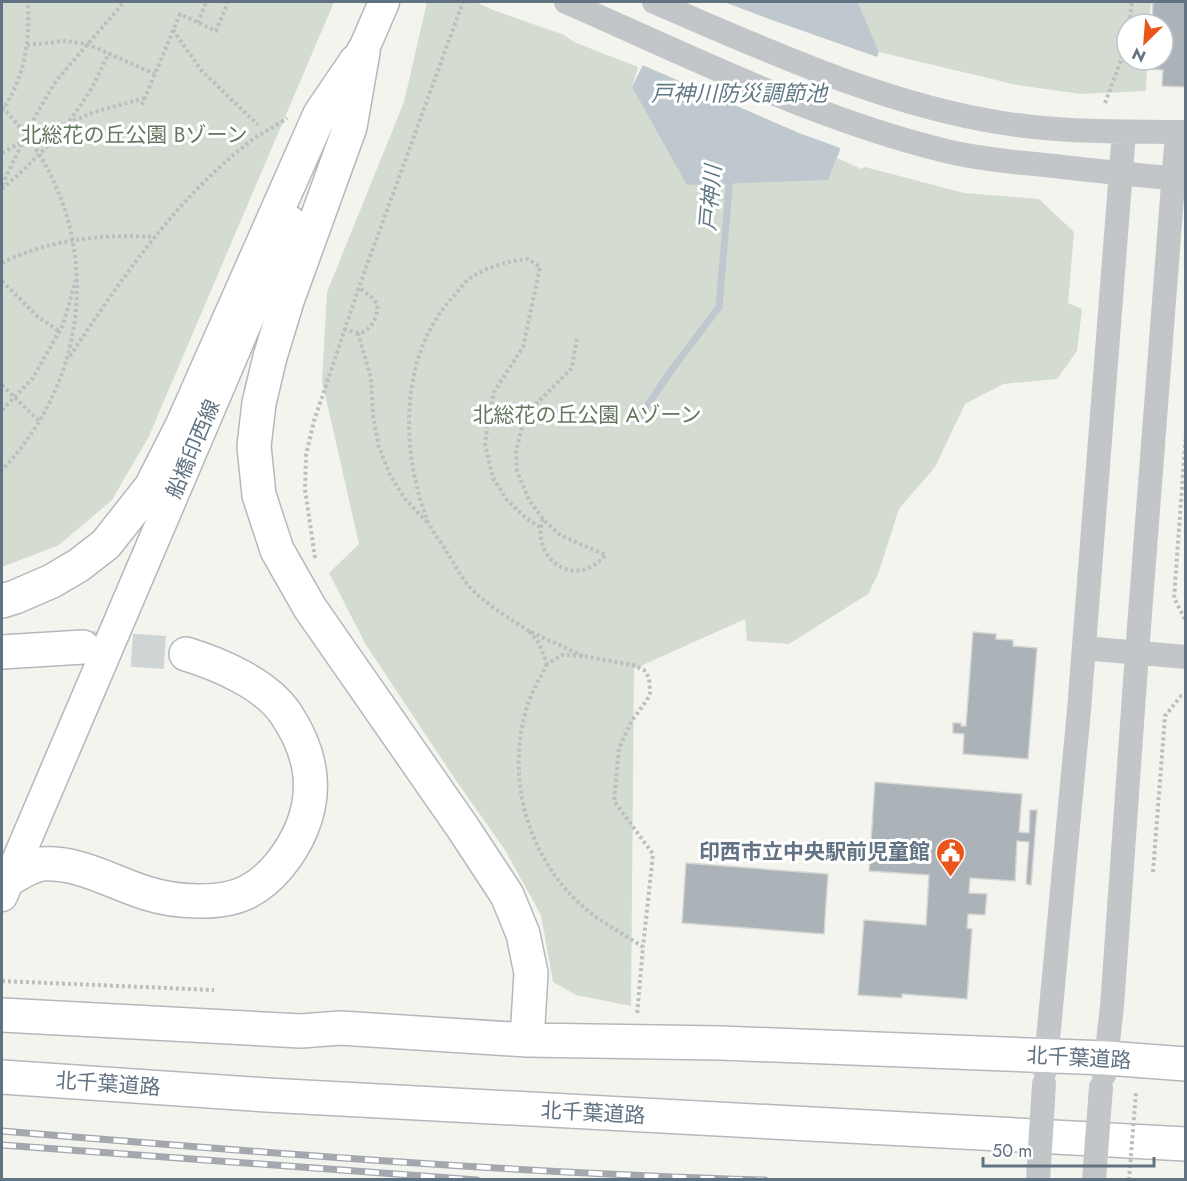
<svg xmlns="http://www.w3.org/2000/svg" width="1187" height="1181" viewBox="0 0 1187 1181" font-family="Jost,'Noto Sans JP',sans-serif">
	<rect width="100%" height="100%" fill="#f4f4ef"/>
	<path fill="#d4dbd0" d="M2,2h332l-185,434 -37,64 -53,45 -57,22z
		M427,2h49l17,8 71,25 10,7 64,25 -6,20 196,93 9,-22 24,11 4,-2 99,26 75,6 35,33 -6,71 14,6 -5,42 -20,28 -54,5 -38,20 -30,63 -36,42 -21,65 -10,20 -79,50 -42,-3 -2,-22 -111,50 -3,337 -55,-11 -23,-13 -12,-67 -36,-65 -48,-68 -91,-137 -37,-72 30,-29 -37,-163 5,-89 77,-190z
		M858,2h293l-2,22h-22v36h20l-1,31 -65,3 -64,-9 -138,-33z"/>
	<path fill="#bec8ce" d="M674,2h184l21,50 -51,128 -141,5 -55,-98z"/>
	<path fill="#f4f4ef" d="M671,2h53l45,17 111,39 -37,91 -44,-16 -159,-69z"/>
	<g fill="none" stroke-linecap="round" stroke-linejoin="round">
		<path stroke="#bec8ce" stroke-width="7" d="M637,421l33,-49 49,-65 11,-130"/>
	</g>
	<path fill="#abb2b8" stroke="#d5d5d2" stroke-width="1.5" d="M1153,2h33v85l-24,-1 1,-16 -14,-1 1,-9h13v-36h-11z
		M973,632l23,2v5l17,1v6l24,2 -9,111 -65,-5 1,-20 -11,-1v-10h8v3h5z
		M875,782l147,12 -3,38 10,1 1,-23h7l-6,75 -5,-1 3,-42 -12,-1 -2,40 -45,-3 -1,15 18,1 -2,21 -17,-1 -1,14 5,1 -5,70 -65,-5v4l-44,-3 6,-75 62,5 3,-50 -60,-4z
		M686,863l142,11 -4,60 -142,-11z"/>
	<g fill="none" stroke-linecap="round" stroke-linejoin="round">
		<path stroke="#cfd4d4" stroke-width="33" stroke-dasharray="33 16" stroke-linecap="butt" d="M83,647l103,7"/>
		<defs>
			<path id="major" d="M353,74l31,-72
				M2,896l288,-675"/>
			<path id="highway" d="M363,52l-13,75 -63,174 -17,56 -11,46 -5,43 5,49 18,55 33,58 153,220 44,67 16,39 8,39 -4,67
				M2,601l13,-4 37,-16 27,-16 27,-21 45,-57 31,-61 138,-312 36,-53
				M2,652l81,-5
				M9,879c10,-5 22,-14 33,-15 38,-2 69,18 104,29 28,9 76,13 103,-2 23,-12 42,-38 52,-61 18,-42 9,-80 -15,-116 -20,-30 -67,-50 -100,-60
				M2,1015l299,16 39,-3 187,12 194,3 385,15 80,6
				M2,1077l265,18 919,49"/>
		</defs>
		<use href="#major" stroke="#b3b7bb" stroke-width="33"/>
		<use href="#highway" stroke="#b5b8bb" stroke-width="36"/>
		<path stroke="#bcbec0" stroke-width="4" stroke-dasharray="3 3" stroke-linecap="butt" d="M198,23l8,-21
			M1129,24l3,-22
			M173,30l29,41 56,54
			M27,45l38,-4 22,3 68,30
			M1105,103l15,-40 7,-32
			M142,105l38,-91 36,17 12,-29
			M2,107c101,103 99,259 0,363
			M2,111c23,-34 28,-70 26,-109
			M29,139l65,-27 51,-14
			M2,153l20,-11
			M2,185l34,-70 20,-34 68,-79
			M2,189c33,-29 65,-60 88,-98 7,-12 12,-25 19,-38
			M2,263c47,-24 101,-29 153,-26
			M2,281l36,36 21,14
			M344,329c5,1 11,4 15,4 11,-1 20,-17 18,-28 -2,-7 -13,-13 -18,-18
			M358,333l13,45 2,38 6,31 11,28 15,24 23,24
			M70,356c52,-78 107,-159 182,-216 11,-8 24,-14 35,-22
			M2,385l38,37
			M2,410l31,-32 30,-53 13,-45
			M1186,433l-12,165 12,23
			M543,519c-10,27 12,59 43,50 8,-3 14,-8 20,-14l-46,-20 -17,-16 -14,-19 -12,-29 -1,-20 6,-24 11,-20 39,-39 5,-31
			M315,558l-10,-69 1,-34 8,-34 45,-134 104,-285
			M529,631c-20,-13 -47,-29 -62,-47 -8,-11 -15,-24 -22,-35 -6,-9 -13,-18 -17,-27 -28,-70 -29,-168 25,-225 6,-7 12,-16 19,-20 17,-11 37,-16 56,-18l12,8 -17,80 -29,45 -5,22 -4,30 8,34 14,22 20,19 13,8
			M583,656l-54,-25 10,12 8,21 15,-9 21,1 50,9 11,5 5,8 1,15 -3,7 -16,22 -12,26 -5,53 39,53 -10,93
			M547,664c-8,16 -18,32 -22,50 -18,67 3,141 54,189 18,17 43,30 64,44l-6,68
			M1153,872l12,-156 16,-20h5
			M2,981l212,9"/>
		<path stroke="#c3c6c9" stroke-width="24" d="M566,2c124,54 248,117 380,149 36,9 72,11 108,15 44,5 87,10 132,13
			M654,2c113,48 227,102 349,121 60,10 122,8 183,9
			M1084,648l102,9
			M1045,1071l34,-361 45,-578
			M1104,1075l8,-68 25,-354 40,-521"/>
		<use href="#major" stroke="#fff" stroke-width="30"/>
		<use href="#highway" stroke="#fff" stroke-width="33"/>
		<defs>
			<path id="rail" d="M2,1131c253,21 508,42 763,49
				M2,1145l475,35"/>
		</defs>
		<use href="#rail" stroke="#a2a8ae" stroke-width="7"/>
		<use href="#rail" stroke="#fff" stroke-width="4.5" stroke-dasharray="14" stroke-linecap="butt"/>
		<path stroke="#bcbec0" stroke-width="4" stroke-dasharray="3 3" stroke-linecap="butt" d="M1129,1180l7,-88"/>
		<path stroke="#c3c6c9" stroke-width="24" d="M1038,1180l6,-96
			M1094,1180l7,-93"/>
	</g>
	<defs>
		<symbol id="civic-pin" viewBox="-11 -11 22 30"><path d="M0 17L-7.5 6A9.5 9.5 0 1 1 7.5 6Z" fill="#e9551a" stroke="#fff"/><path d="M-.6-6.5H3V-4.5H.6V-3L4-1V1h2V6H-6V1h2V-1L-.6-3ZM-1.2 2.5V6h2.4V2.5Z" fill="#fff"/></symbol>
	</defs>
	<g fill-rule="evenodd">
		<use href="#civic-pin" x="934" y="836" width="33" height="45"/>
	</g>
	<g text-anchor="middle" stroke-width="6" stroke-linejoin="round" paint-order="stroke">
		<g font-size="21" fill="#647860" stroke="#fff">
			<text x="134" y="142">北総花の丘公園 Bゾーン</text>
			<text x="587" y="422">北総花の丘公園 Aゾーン</text>
		</g>
		<g font-size="21" fill="#617282" stroke="#fff">
			<text transform="translate(193 449) rotate(-67)" y="7">船橋印西線</text>
			<text transform="translate(1079 1058) rotate(3)" y="7">北千葉道路</text>
			<text transform="translate(108 1084) rotate(4)" y="7">北千葉道路</text>
			<text transform="translate(593 1113) rotate(3)" y="7">北千葉道路</text>
		</g>
		<g font-size="21" font-weight="bold" fill="#617282" stroke="#fff" text-anchor="end">
			<text x="930" y="859">印西市立中央駅前児童館</text>
		</g>
		<g font-size="22" font-style="italic" fill="#627a86" stroke="#fff">
			<text x="739" y="101">戸神川防災調節池</text>
			<text transform="translate(710 198) rotate(-85)" y="8">戸神川</text>
		</g>
	</g>
	<rect width="1187" height="1181" fill="none" stroke="#617282" stroke-width="6"/>
	<g transform="translate(1145 42) rotate(205)"><circle r="28" fill="#ffffff" stroke="#c0c7cd" stroke-width="1.5"/>
	<path d="M0-4.5L10 22L0 15L-10 22Z" fill="#e9551a"/>
	<text y="-9" font-size="16" font-weight="bold" text-anchor="middle" fill="#617282">N</text>
	</g>
	<path d="M983 1157v9h171v-9" fill="none" stroke="#617282" stroke-width="3"/>
	<text x="992" y="1157" font-size="18" fill="#617282" stroke="#ffffff" stroke-width="4.5" paint-order="stroke">50 m</text>
</svg>
